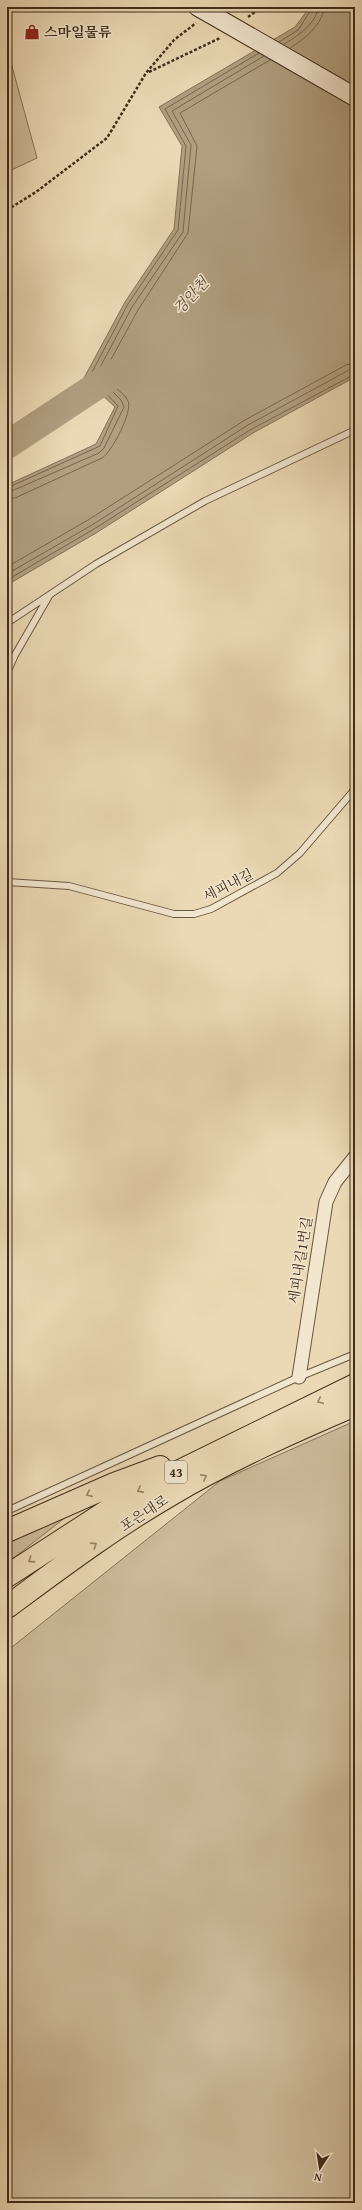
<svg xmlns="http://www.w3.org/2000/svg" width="362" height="2210" viewBox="0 0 362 2210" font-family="'Gentium Book Plus','Noto Serif KR',serif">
	<rect width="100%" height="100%" fill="#ebd9b5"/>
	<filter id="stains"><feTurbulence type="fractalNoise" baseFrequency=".005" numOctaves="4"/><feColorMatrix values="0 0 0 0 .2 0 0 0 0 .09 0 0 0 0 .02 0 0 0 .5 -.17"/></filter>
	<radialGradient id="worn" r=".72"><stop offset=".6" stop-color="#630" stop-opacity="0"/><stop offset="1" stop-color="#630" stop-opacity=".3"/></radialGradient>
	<path fill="#cebc9b" stroke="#86745a" d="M7,48l30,110 -30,14z
		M355,1421v782h-348v-552l213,-170z
		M66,1517l-59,46v-21z"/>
	<path fill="#b19f80" stroke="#837157" d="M310,7h45v370l-102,56 -157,100 -89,52v-100l89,-41 19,-37 -31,-29 41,-76 49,-73 8,-83 -23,-39 136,-80z"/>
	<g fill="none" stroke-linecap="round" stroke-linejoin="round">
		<path stroke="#78664d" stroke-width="1" d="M279,42l19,-12 15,-23
			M284,44c12,-7 33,-20 34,-37
			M290,48c13,-8 33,-23 34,-41
			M7,488l93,-42 18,-40 -28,-30 38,-72 50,-74 8,-84 -21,-37 94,-56
			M7,493l92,-40 5,-5 20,-41 -3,-7 -25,-25 36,-68 51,-75 8,-87 -19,-34 92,-55
			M7,499l8,-1 87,-40c10,-6 31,-47 26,-57 -5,-11 -21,-16 -25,-27l35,-64 50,-77 9,-87 -17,-33 90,-53
			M7,567l81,-47 157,-100 101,-55 9,-2
			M7,574l85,-49 156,-100 101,-55 6,-1
			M7,580l87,-51 156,-99 105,-56"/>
		<path stroke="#b19f80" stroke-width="28" d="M7,445l118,-78"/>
		<defs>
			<path id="lane" d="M7,623l89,-59 109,-63 150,-71
				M7,673l8,-18 34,-59
				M7,882l62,4 105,28h20l17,-5 66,-36 23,-20 55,-64
				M7,1511l292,-134 56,-23"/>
			<path id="street" d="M299,1377l27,-175 9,-20 20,-25"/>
			<path id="secondary" d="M198,7l23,13"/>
			<path id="highway" d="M7,1531l107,-47 46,-17
				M7,1576l128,-83 220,-108
				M7,1607c53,-39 106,-79 163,-112 59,-35 122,-63 185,-90"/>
		</defs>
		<use href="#lane" stroke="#6a5841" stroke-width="8"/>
		<use href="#street" stroke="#6a5841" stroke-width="15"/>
		<use href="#secondary" stroke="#3f2d1a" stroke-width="20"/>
		<use href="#highway" stroke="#3f2d1a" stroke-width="24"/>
		<path stroke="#3f2d1a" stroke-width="2.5" stroke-dasharray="3 2" stroke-linecap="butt" d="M248,17l14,-10
			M149,72l71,-34
			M7,210l29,-18 71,-54 39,-65 28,-33 22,-17"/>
		<use href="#lane" stroke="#f2e6cf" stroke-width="6"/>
		<use href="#street" stroke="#f2e6cf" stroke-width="13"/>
		<use href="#secondary" stroke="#f2e6cf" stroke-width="18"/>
		<use href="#highway" stroke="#ebd9b5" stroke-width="22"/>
		<defs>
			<path id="secondary-bridge" d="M221,20l134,77"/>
		</defs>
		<use href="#secondary-bridge" stroke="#3f2d1a" stroke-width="20" stroke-linecap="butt"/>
		<use href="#secondary-bridge" stroke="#f2e6cf" stroke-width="18"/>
	</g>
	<defs><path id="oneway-chevron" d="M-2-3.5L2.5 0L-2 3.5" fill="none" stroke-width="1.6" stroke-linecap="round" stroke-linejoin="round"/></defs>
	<g stroke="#958368">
		<use href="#oneway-chevron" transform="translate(320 1401) rotate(155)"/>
		<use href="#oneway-chevron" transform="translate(204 1477) rotate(-28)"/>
		<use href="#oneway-chevron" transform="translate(140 1490) rotate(152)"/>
		<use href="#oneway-chevron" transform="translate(89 1494) rotate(156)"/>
		<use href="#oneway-chevron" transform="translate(94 1545) rotate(-33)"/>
		<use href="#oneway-chevron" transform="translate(31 1560) rotate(147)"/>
	</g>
	<defs>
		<symbol id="shop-bare" viewBox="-9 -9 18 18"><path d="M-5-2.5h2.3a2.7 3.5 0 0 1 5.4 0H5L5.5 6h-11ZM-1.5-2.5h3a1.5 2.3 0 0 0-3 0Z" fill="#8f2418" stroke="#f2e6cf" stroke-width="2.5" paint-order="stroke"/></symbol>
	</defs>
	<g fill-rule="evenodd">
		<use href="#shop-bare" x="21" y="21" width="22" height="22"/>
	</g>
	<g text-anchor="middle" stroke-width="3" stroke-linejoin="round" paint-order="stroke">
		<rect fill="#f2e6cf" stroke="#756450" stroke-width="1" x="165" y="1461" width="22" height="22" rx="3"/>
		<g font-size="13" font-weight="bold" fill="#3f2d1a">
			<text x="176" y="1477">43</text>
		</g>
		<g font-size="14" font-weight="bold" fill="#3f2d1a" stroke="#f2e6cf" text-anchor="start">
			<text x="44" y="37">스마일물류</text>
		</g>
		<g font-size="14" fill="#3f2d1a" stroke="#f2e6cf">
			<text transform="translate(228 885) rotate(-27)" y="5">세피내길</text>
			<text transform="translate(300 1260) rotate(-81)" y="5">세피내길1번길</text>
			<text transform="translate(144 1513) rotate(-33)" y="5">포은대로</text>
		</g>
		<g font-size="15" font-style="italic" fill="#5c4a34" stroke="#f2e6cf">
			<text transform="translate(191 296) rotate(-47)" y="5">경안천</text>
		</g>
	</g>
	<rect width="362" height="2210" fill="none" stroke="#ebd9b5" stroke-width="24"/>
	<rect x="8" y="8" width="346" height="2194" fill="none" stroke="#3f2d1a" stroke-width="2"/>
	<rect x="12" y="12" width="338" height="2186" fill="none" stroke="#3f2d1a"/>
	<g transform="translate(320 2168) rotate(192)" stroke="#f2e6cf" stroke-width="3" paint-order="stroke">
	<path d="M0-3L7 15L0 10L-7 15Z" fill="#3f2d1a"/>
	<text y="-6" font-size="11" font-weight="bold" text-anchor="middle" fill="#3f2d1a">N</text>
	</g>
	<rect width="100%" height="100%" filter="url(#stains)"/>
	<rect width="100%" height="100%" fill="url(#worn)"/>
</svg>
